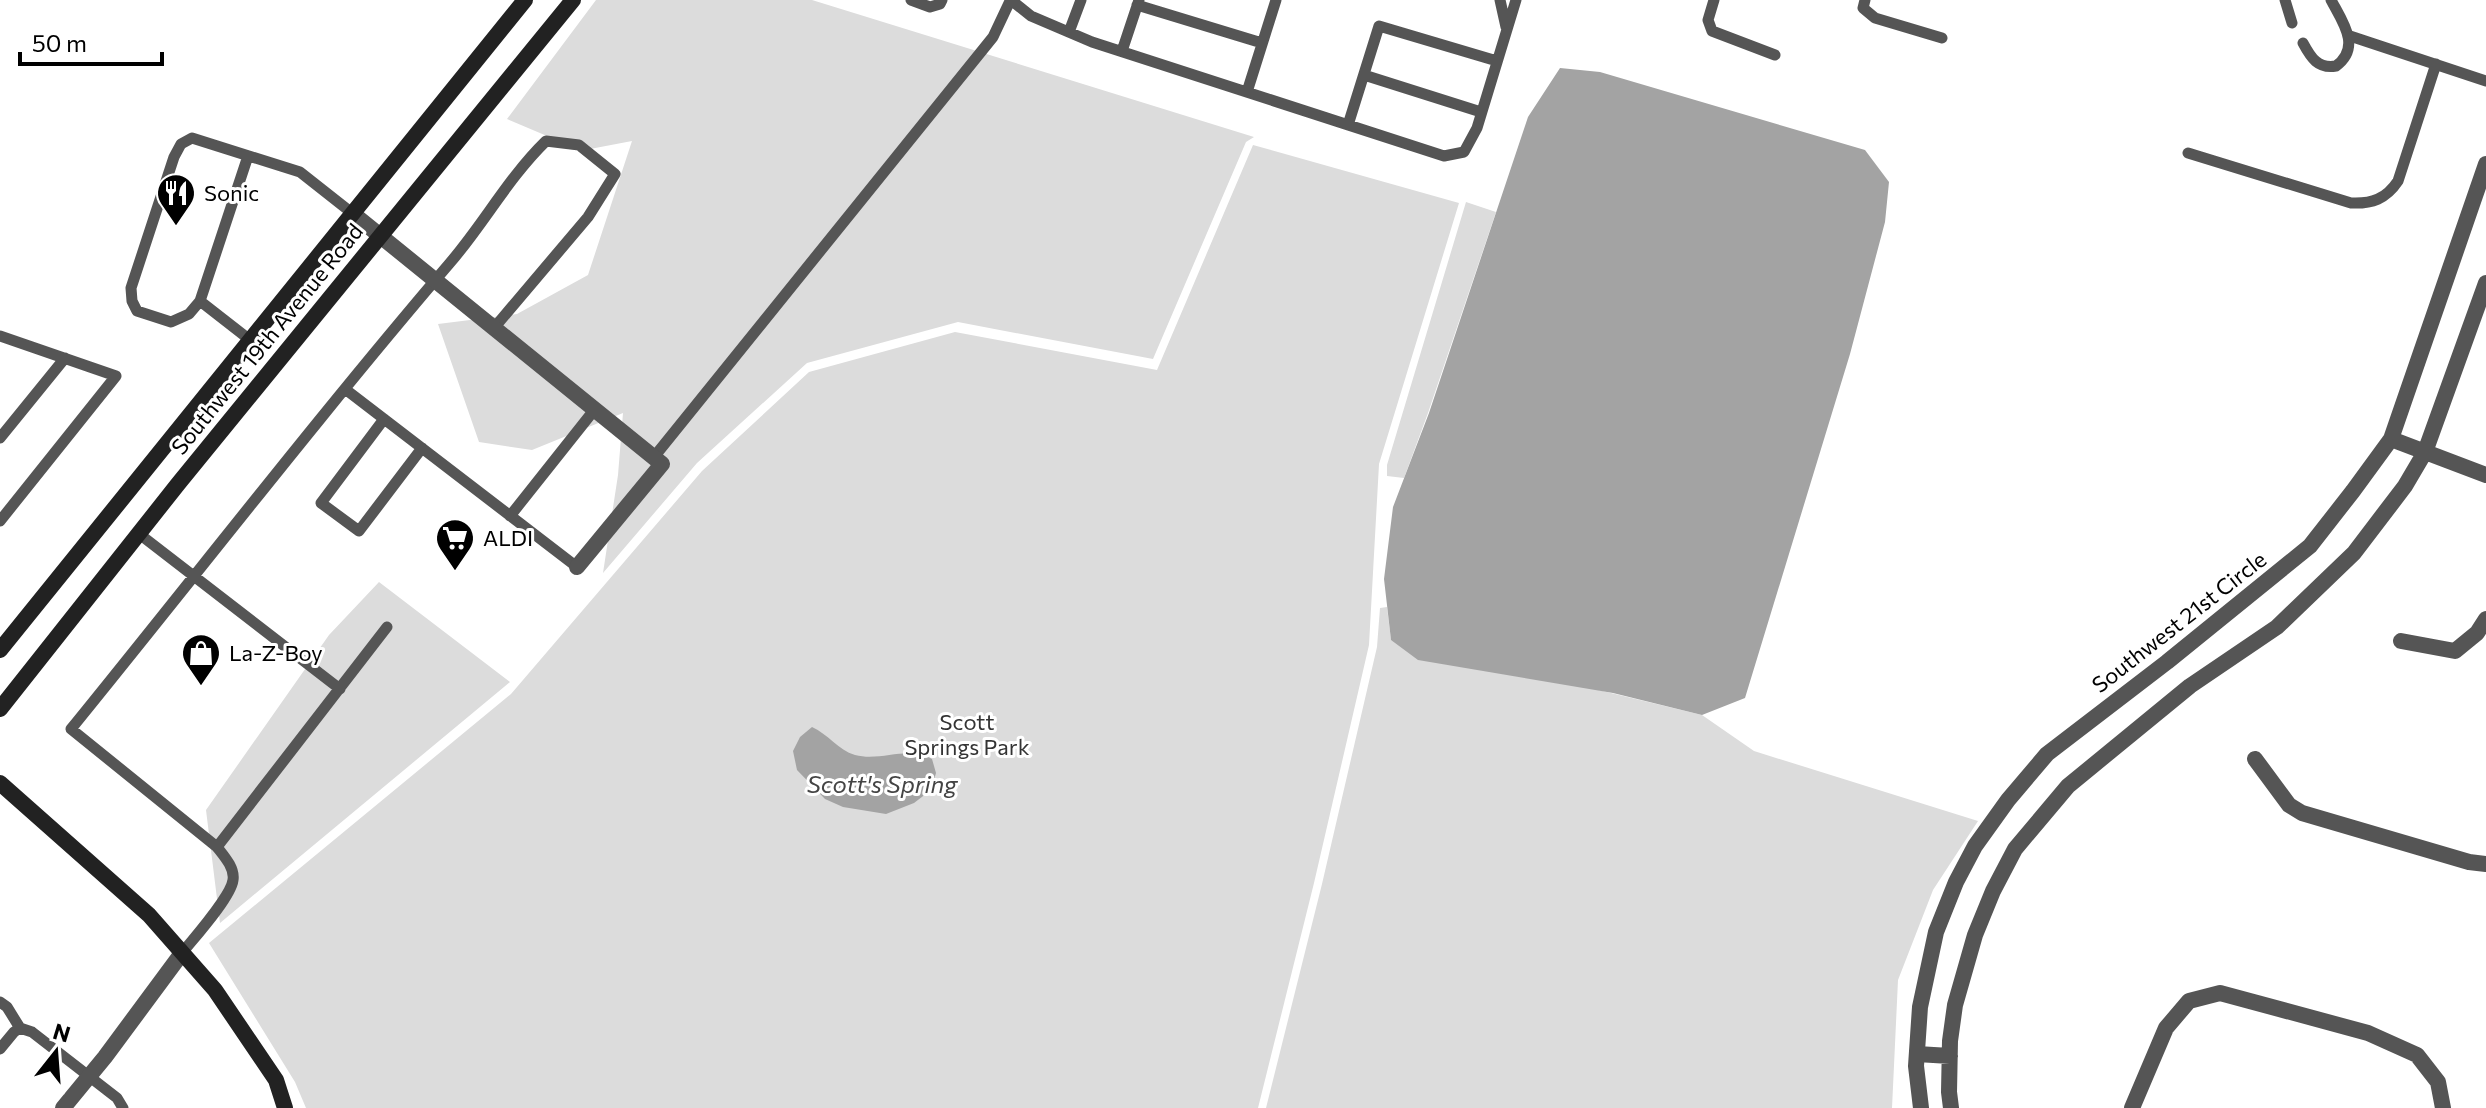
<svg xmlns="http://www.w3.org/2000/svg" width="2486" height="1108" viewBox="0 0 2486 1108" font-family="Commissioner,sans-serif">
	<rect width="100%" height="100%" fill="#fff"/>
	<path fill="#dcdcdc" d="M596,0h216l442,137 -8,5 -93,217 -195,-37 -151,41 -110,100 -94,110 15,-98 5,-62 -91,37 -53,-8 -41,-118 79,-10 71,-39 44,-134 -42,8 -43,-13 -40,-17z
		M1253,145l206,58 -80,261 -10,181 -55,238 -56,225h-952l-11,-26 -86,-139 302,-249 191,-223 107,-99 146,-40 202,38z
		M1466,202l30,10 -68,201 -24,65 -17,-2v-11z
		M379,582l131,100 -290,241 -14,-113 123,-175z
		M1387,607l4,33 311,75 52,36 224,70 -45,69 -35,90 -6,128h-626l56,-224 55,-237 3,-39z"/>
	<path fill="#a3a3a3" d="M1560,68l40,4 265,78 24,32 -4,40 -35,132 -105,344 -43,17 -89,-22 -195,-33 -27,-20 -7,-61 9,-72 36,-94 99,-296z
		M812,727c16,7 26,23 43,28 26,7 53,-10 77,4l4,14 -5,17 -17,13 -28,11 -43,-7 -18,-8 -28,-29 -4,-19 7,-14z"/>
	<g fill="none" stroke-linecap="round" stroke-linejoin="round">
		<path stroke="#555" stroke-width="11" d="M911,0l19,7 10,-3 2,-4
			M1011,0l20,16 61,26 352,114 20,-4 13,-24 39,-128
			M1500,0l6,27
			M1714,0l-6,20 4,11 63,24
			M1865,0l-2,8 12,10 67,20
			M2285,0l7,23
			M1137,5l125,38
			M1069,32l12,-32
			M2350,36l136,45
			M2303,43c8,15 15,26 33,23 26,-19 6,-45 -5,-66
			M1122,51l17,-51
			M1364,75l117,37
			M1247,92l29,-92
			M1348,125l31,-99 118,35
			M2188,153l163,50c21,1 35,-4 47,-22l38,-117
			M248,156l-48,145 -11,13 -18,8 -34,-11 -5,-10 -1,-13 43,-131 7,-13 11,-6 108,34 52,41
			M200,301l50,39
			M0,336l116,40 -116,145
			M345,389l232,178
			M384,419l-63,84 38,28 63,-83
			M0,438l65,-80
			M654,457l339,-420 17,-36
			M510,516l85,-107
			M138,533l202,156
			M217,847l170,-220
			M182,953c12,-15 49,-56 51,-73 2,-12 -9,-24 -16,-33l-146,-118c126,-155 248,-313 378,-465 34,-39 59,-86 97,-123l33,4 36,29 -27,43 -94,111
			M0,1002l7,5 13,21
			M0,1049l14,-17 6,-4 12,4 85,66 6,10"/>
		<path stroke="#555" stroke-width="16" d="M352,213l310,251 -85,103
			M2391,439l95,36
			M2401,641l54,10 22,-18 9,-14
			M2255,759l34,46 13,8 167,49 17,2
			M1917,1054l33,2
			M63,1108l42,-51 77,-104
			M1921,1108l-5,-42 4,-59 16,-75 20,-50 19,-36 33,-46 39,-46 120,-92 143,-116 43,-55 38,-52 95,-275
			M1951,1108l-2,-16 1,-51 5,-36 20,-70 18,-44 22,-42 53,-63 122,-100 87,-59 77,-74 51,-67 20,-34 61,-169
			M2132,1108l34,-80 23,-27 31,-8 148,40 49,22 21,27 5,26"/>
		<path stroke="#222" stroke-width="16" d="M0,650l525,-650
			M0,709l178,-225 395,-484
			M0,783l149,132 66,75 61,90 9,28"/>
	</g>
	<defs>
		<symbol id="restaurant-pin" viewBox="-11 -11 22 30"><path d="M0 17L-7.5 6A9.5 9.5 0 1 1 7.5 6Z" fill="#000" stroke="#fff"/><path d="M-5-6h1v4h1v-4h1v4h1v-4h1v5L-1.5 .5V6h-2V.5L-5-1ZM5-6V6H3V1.5H1.5Q1.5-4 5-6Z" fill="#fff"/></symbol>
		<symbol id="supermarket-pin" viewBox="-11 -11 22 30"><path d="M0 17L-7.5 6A9.5 9.5 0 1 1 7.5 6Z" fill="#000" stroke="#fff"/><path d="M-6-5.5h2.5l.6 2H6L4.5 2H-2.5L-4.4-4H-6ZM-1.5 3.2a1.3 1.3 0 1 0 .1 0ZM3 3.2a1.3 1.3 0 1 0 .1 0Z" fill="#fff"/></symbol>
		<symbol id="shop-pin" viewBox="-11 -11 22 30"><path d="M0 17L-7.5 6A9.5 9.5 0 1 1 7.5 6Z" fill="#000" stroke="#fff"/><path d="M-5-2.5h2.3a2.7 3.5 0 0 1 5.4 0H5L5.5 6h-11ZM-1.5-2.5h3a1.5 2.3 0 0 0-3 0Z" fill="#fff"/></symbol>
	</defs>
	<g fill-rule="evenodd">
		<use href="#restaurant-pin" x="154" y="171" width="44" height="60"/>
		<use href="#supermarket-pin" x="433" y="516" width="44" height="60"/>
		<use href="#shop-pin" x="179" y="631" width="44" height="60"/>
	</g>
	<g text-anchor="middle" stroke-width="6" stroke-linejoin="round" paint-order="stroke">
		<g font-size="22" fill="#000" stroke="#fff" text-anchor="start">
			<text x="204" y="201">Sonic</text>
			<text x="483" y="546">ALDI</text>
			<text x="229" y="661">La-Z-Boy</text>
		</g>
		<g font-size="22" fill="#000" stroke="#fff">
			<text transform="translate(267 339) rotate(-51)" y="8">Southwest 19th Avenue Road</text>
			<text transform="translate(2179 622) rotate(-38)" y="8">Southwest 21st Circle</text>
		</g>
		<g font-size="22" fill="#333" stroke="#fff">
			<text x="967" y="730">Scott<tspan x="967" dy="25">Springs Park</tspan></text>
		</g>
		<g font-size="24" font-style="italic" fill="#444" stroke="#fff">
			<text x="882" y="793">Scott's Spring</text>
		</g>
	</g>
	<g transform="translate(56 1052) rotate(17)" stroke="#ffffff" stroke-width="6" paint-order="stroke">
	<path d="M0-6L14 30L0 20L-14 30Z" fill="#000000"/>
	<text y="-12" font-size="22" font-weight="bold" text-anchor="middle" fill="#000000">N</text>
	</g>
	<path d="M20 52v12h142v-12" fill="none" stroke="#000000" stroke-width="4"/>
	<text x="32" y="52" font-size="24" fill="#000000" stroke="#ffffff" stroke-width="6" paint-order="stroke">50 m</text>
</svg>
